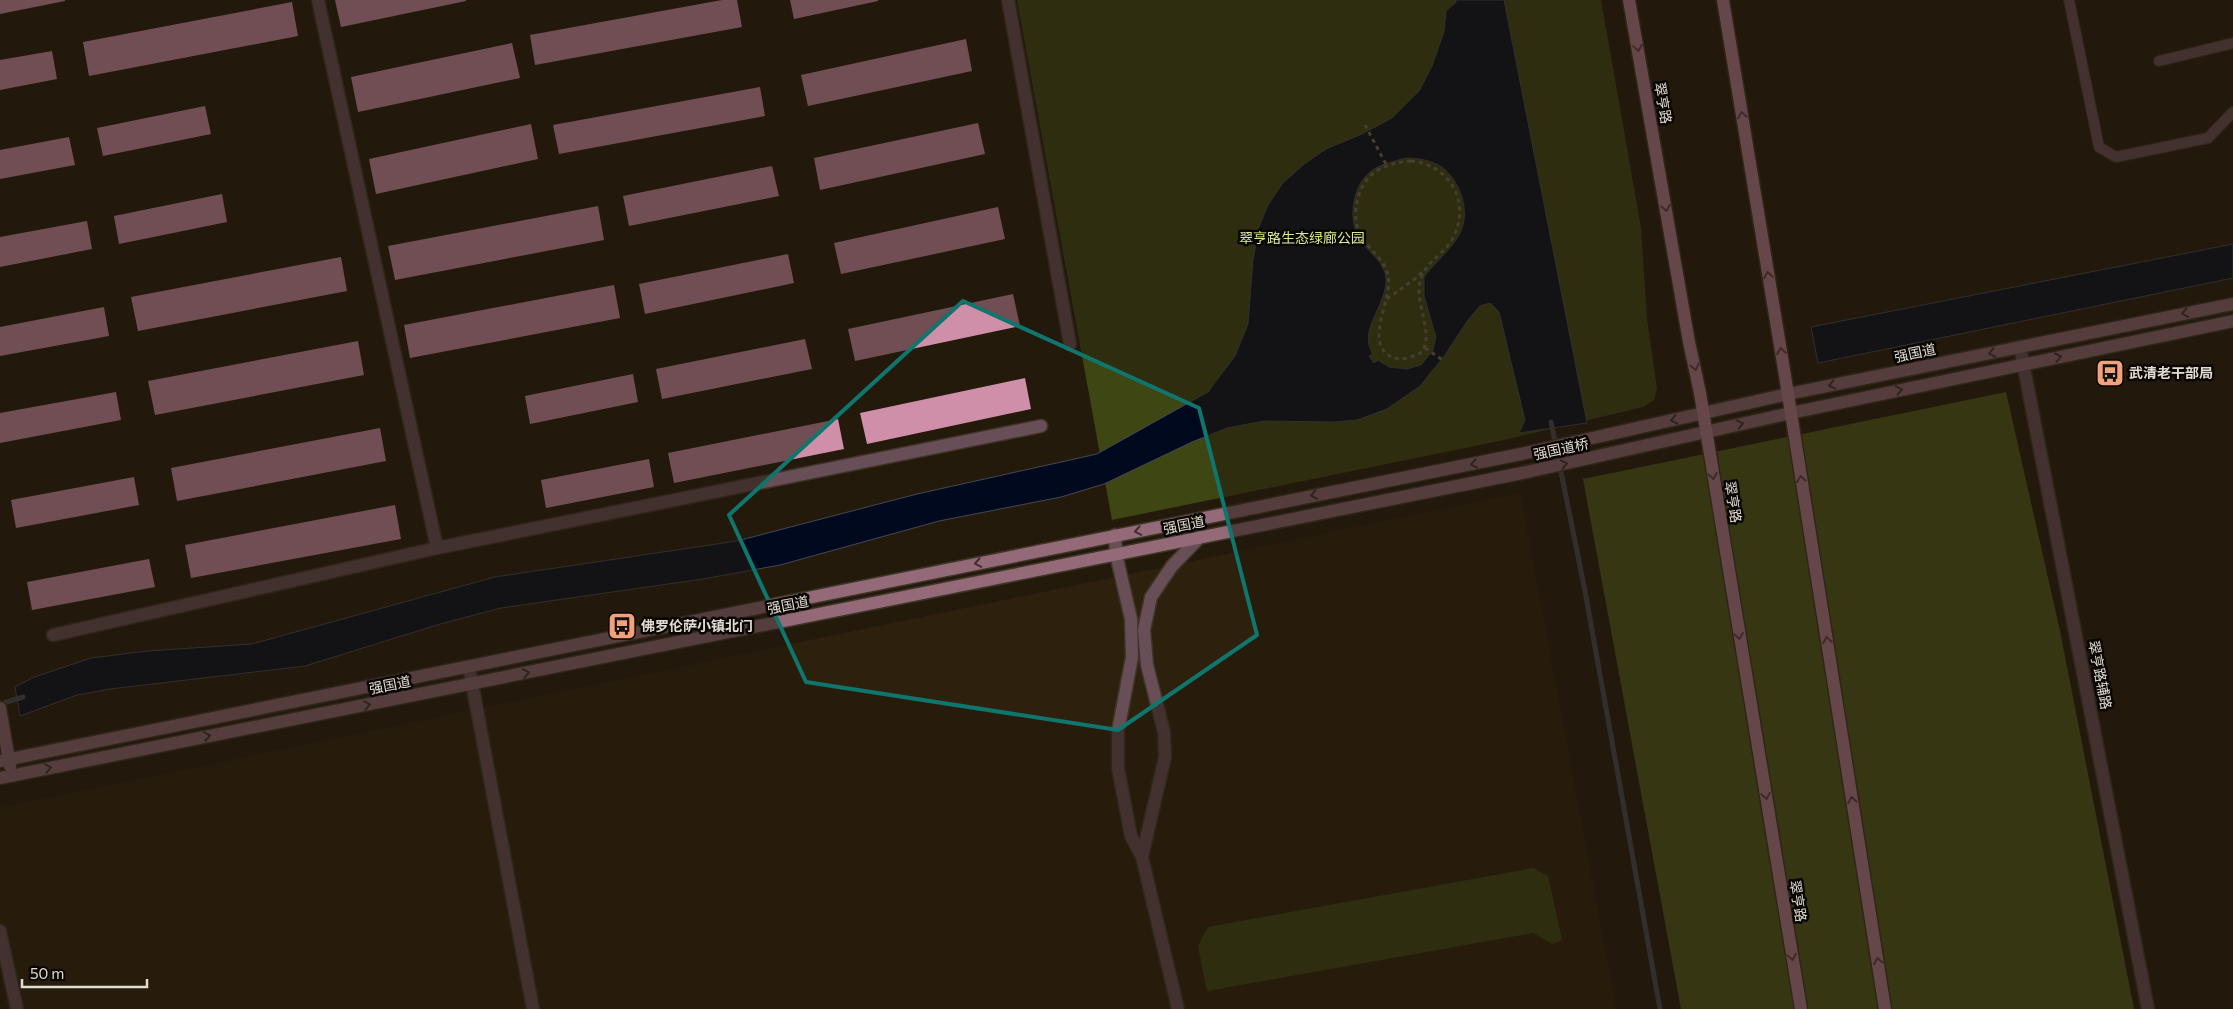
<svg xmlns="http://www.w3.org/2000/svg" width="2233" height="1009" viewBox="0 0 2233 1009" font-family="Commissioner,'Noto Sans SC',sans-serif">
	<rect width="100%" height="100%" fill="#231a0c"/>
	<path fill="#2d200c" d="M1520,493l96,516h-1608l-8,-46v-155z"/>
	<path fill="#3e4614" d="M1017,0h584l40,228 6,91 10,70 -3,11 -11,7 -139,33 -392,80z
		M1534,868l14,8 14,64 -9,4 -20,-11 -326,58 -9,-45 10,-19z"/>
	<path fill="#4f591c" d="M2006,392l54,239 74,378h-453l-98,-530z"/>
	<path fill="#00091d" stroke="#444853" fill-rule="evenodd" d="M1456,0h48l83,423 -68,10 6,-13 -26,-108 -9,-9 -10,3 -12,14 -23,35 -25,31 -33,23 -30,11 -24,2 -69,-1 -37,7 -35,14 -88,42 -43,13 -122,24 -159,44 -77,14 -202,29 -61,16 -135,42 -195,23 -33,6 -57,21 -5,-29 17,-9 59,-20 57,-7 104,-7 243,-67 242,-36 180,-47 180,-40 111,-62 27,-36 13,-32 5,-64 6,-33 9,-22 15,-22 20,-18 23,-16 36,-15 30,-16 27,-27 13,-25 12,-34 2,-21 10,-9zM1406,158c12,0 23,2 34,8 20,13 32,47 19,69 -9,16 -24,27 -35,42v19l12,41 -3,13 -12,15 -14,4 -18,-2 -11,-7 -4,3 -5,-7 4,-2c-16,-23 14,-49 13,-75 -1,-18 -19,-27 -27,-41 -12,-20 -6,-56 15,-69 10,-6 21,-8 32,-11z
		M2233,244v34l-415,85 -7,-36z"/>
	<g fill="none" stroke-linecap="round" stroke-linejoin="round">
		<path stroke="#444853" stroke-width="5" d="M1551,422l34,169 75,418
			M0,704l23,-7"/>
	</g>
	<path fill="#cf8fa9" d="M0,0h65v1l-65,13z
		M335,0h131v1l-125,26z
		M722,0h15l5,27 -207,38 -5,-30z
		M790,0h88v1l-84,18z
		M292,2l6,34 -209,40 -6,-34z
		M966,39l6,32 -164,35 -7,-31z
		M512,43l8,35 -162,34 -7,-35z
		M52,51l5,28 -57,11v-30z
		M760,87l5,29 -206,38 -6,-29z
		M205,106l6,28 -108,22 -6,-28z
		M978,123l7,31 -165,36 -6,-32z
		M531,124l7,35 -162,35 -7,-35z
		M69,137l6,28 -75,14v-29z
		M772,166l7,30 -150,30 -6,-30z
		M222,194l5,28 -108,22 -5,-28z
		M598,206l6,34 -209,40 -7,-34z
		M998,207l7,32 -164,35 -7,-31z
		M87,221l5,28 -92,18v-30z
		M788,254l6,29 -149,31 -6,-30z
		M341,257l6,34 -209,40 -7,-34z
		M614,285l6,33 -210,40 -6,-33z
		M1013,294l7,32 -165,35 -7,-32z
		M104,307l5,29 -109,20v-29z
		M805,339l7,30 -150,30 -6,-30z
		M358,341l6,34 -209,40 -7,-34z
		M633,374l5,28 -108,22 -5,-28z
		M1025,378l6,31 -164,35 -7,-31z
		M116,392l5,28 -121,23v-30z
		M838,419l6,30 -170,34 -6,-30z
		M380,428l6,33 -209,40 -6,-33z
		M649,459l5,28 -108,21 -5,-28z
		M134,477l5,28 -123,23 -5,-28z
		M395,505l6,34 -210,39 -6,-33z
		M149,559l6,28 -123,23 -5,-28z"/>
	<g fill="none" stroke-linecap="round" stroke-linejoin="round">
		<defs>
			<path id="lane" d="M2069,0l30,147 17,10 92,-19 25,-26
				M2159,61l74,-18"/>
			<path id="street" d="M318,0l119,548 604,-122
				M1008,0l62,344
				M2020,347l128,662
				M1115,535l1,19 15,65 1,38 -14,74v37l13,68 11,21
				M53,635l384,-87
				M469,667l64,342
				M0,931l17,78
				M1178,1009l-36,-152 23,-100 -1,-25 -17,-67 -3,-35 7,-33 21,-31 28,-29"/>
			<path id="secondary" d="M0,708l10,58
				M0,761l1521,-307 267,-60 445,-90
				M0,778l1522,-305 269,-60 442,-92"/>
			<path id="primary" d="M1629,0l60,342 11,51 101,616
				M1723,0l65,394 97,615"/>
		</defs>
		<use href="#lane" stroke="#3e3528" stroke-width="12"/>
		<use href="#street" stroke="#3e3528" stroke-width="15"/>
		<use href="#secondary" stroke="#3e3528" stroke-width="15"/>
		<use href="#primary" stroke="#3e3528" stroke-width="15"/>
		<path stroke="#736b5f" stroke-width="3" stroke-dasharray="4 4" stroke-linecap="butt" d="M1365,125l22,41
			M1411,161c15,1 30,9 39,21 15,21 12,48 -5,67 -10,10 -22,18 -25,33 -5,23 14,51 2,70 -10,5 -22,10 -32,4 -26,-14 3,-57 -2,-81 -4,-17 -20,-26 -28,-41 -10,-20 -2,-53 18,-64 11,-6 21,-8 33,-9z
			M1387,299l29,-21 7,-7
			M1425,348l19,13"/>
		<use href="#lane" stroke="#684e57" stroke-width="10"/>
		<use href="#street" stroke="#684e57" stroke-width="12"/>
		<use href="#secondary" stroke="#946978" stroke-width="12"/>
		<use href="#primary" stroke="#b67f92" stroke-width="12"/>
	</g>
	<defs><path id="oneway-chevron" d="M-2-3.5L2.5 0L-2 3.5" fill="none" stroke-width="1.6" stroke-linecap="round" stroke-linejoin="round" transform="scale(1.25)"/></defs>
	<g stroke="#60424a">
		<use href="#oneway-chevron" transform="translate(1638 48) rotate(80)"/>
		<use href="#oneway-chevron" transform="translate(1742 115) rotate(-99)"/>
		<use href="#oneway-chevron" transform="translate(1666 208) rotate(80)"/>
		<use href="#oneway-chevron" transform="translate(1768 275) rotate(-99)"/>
		<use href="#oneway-chevron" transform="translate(1781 351) rotate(-100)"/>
		<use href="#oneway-chevron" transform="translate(1695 367) rotate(78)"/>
		<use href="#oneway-chevron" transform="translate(1713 476) rotate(81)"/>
		<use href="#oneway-chevron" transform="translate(1801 479) rotate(-99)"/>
		<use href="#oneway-chevron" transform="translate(1739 636) rotate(81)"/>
		<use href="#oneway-chevron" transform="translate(1827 640) rotate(-99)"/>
		<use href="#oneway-chevron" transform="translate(1766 796) rotate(81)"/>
		<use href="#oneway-chevron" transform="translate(1852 800) rotate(-99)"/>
		<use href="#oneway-chevron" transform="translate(1792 957) rotate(81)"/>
		<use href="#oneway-chevron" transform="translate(1878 961) rotate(-99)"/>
	</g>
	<g stroke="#412e31">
		<use href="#oneway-chevron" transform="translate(2185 313) rotate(169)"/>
		<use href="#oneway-chevron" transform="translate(1992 353) rotate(168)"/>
		<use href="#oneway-chevron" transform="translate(2058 357) rotate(-12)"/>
		<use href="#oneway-chevron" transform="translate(1832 385) rotate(168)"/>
		<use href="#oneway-chevron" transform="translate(1899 390) rotate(-12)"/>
		<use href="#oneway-chevron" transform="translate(1674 420) rotate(167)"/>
		<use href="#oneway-chevron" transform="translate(1740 424) rotate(-12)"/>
		<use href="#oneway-chevron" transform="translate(1474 464) rotate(169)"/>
		<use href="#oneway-chevron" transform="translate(1564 464) rotate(-12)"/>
		<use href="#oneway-chevron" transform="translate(1314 495) rotate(169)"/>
		<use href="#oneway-chevron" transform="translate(1138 531) rotate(169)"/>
		<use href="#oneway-chevron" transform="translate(978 563) rotate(169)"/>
		<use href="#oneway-chevron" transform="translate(526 673) rotate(-11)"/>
		<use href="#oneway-chevron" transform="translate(367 705) rotate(-11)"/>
		<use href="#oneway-chevron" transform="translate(207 736) rotate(-11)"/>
		<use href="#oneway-chevron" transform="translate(48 768) rotate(-11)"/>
	</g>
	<path d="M0 0H2233V1009H0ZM963,301l236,107 58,227 -139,95 -312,-48 -77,-167z" fill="#231a0c" fill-opacity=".55" fill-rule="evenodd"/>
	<path fill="none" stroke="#0f766e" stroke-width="4" stroke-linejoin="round" d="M963,301l236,107 58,227 -139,95 -312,-48 -77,-167z"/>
	<defs>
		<symbol id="bus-square" viewBox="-11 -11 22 22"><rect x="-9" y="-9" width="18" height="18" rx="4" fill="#f1a17c" stroke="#090602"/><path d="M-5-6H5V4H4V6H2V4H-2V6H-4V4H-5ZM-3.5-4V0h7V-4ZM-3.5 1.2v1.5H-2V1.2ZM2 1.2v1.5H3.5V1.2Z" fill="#111"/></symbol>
	</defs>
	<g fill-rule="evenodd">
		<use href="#bus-square" x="2094" y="357" width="32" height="32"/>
		<use href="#bus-square" x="606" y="610" width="32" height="32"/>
	</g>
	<g text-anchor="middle" stroke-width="5" stroke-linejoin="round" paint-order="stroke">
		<g font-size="14" fill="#e2dbd2" stroke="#090602">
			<text transform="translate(1663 103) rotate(80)" y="5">翠亨路</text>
			<text transform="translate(1915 353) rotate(-12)" y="5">强国道</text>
			<text transform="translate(1561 449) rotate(-12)" y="5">强国道桥</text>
			<text transform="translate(1733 502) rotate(81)" y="5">翠亨路</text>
			<text transform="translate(1184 525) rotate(-11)" y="5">强国道</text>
			<text transform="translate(788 605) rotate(-11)" y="5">强国道</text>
			<text transform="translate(2100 675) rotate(79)" y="5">翠亨路辅路</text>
			<text transform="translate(390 685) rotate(-11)" y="5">强国道</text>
			<text transform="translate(1798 901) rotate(81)" y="5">翠亨路</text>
		</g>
		<g font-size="14" fill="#d8ea90" stroke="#090602">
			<text x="1302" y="243">翠亨路生态绿廊公园</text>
		</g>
		<g font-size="14" font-weight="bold" fill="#e2dbd2" stroke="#090602" text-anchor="start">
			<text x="2129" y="378">武清老干部局</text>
			<text x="641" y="631">佛罗伦萨小镇北门</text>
		</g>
	</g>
	<path d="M22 979v8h125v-8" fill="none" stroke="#e2dbd2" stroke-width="2.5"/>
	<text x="30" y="979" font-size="15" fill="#e2dbd2" stroke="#090602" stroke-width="4" paint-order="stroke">50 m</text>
</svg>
